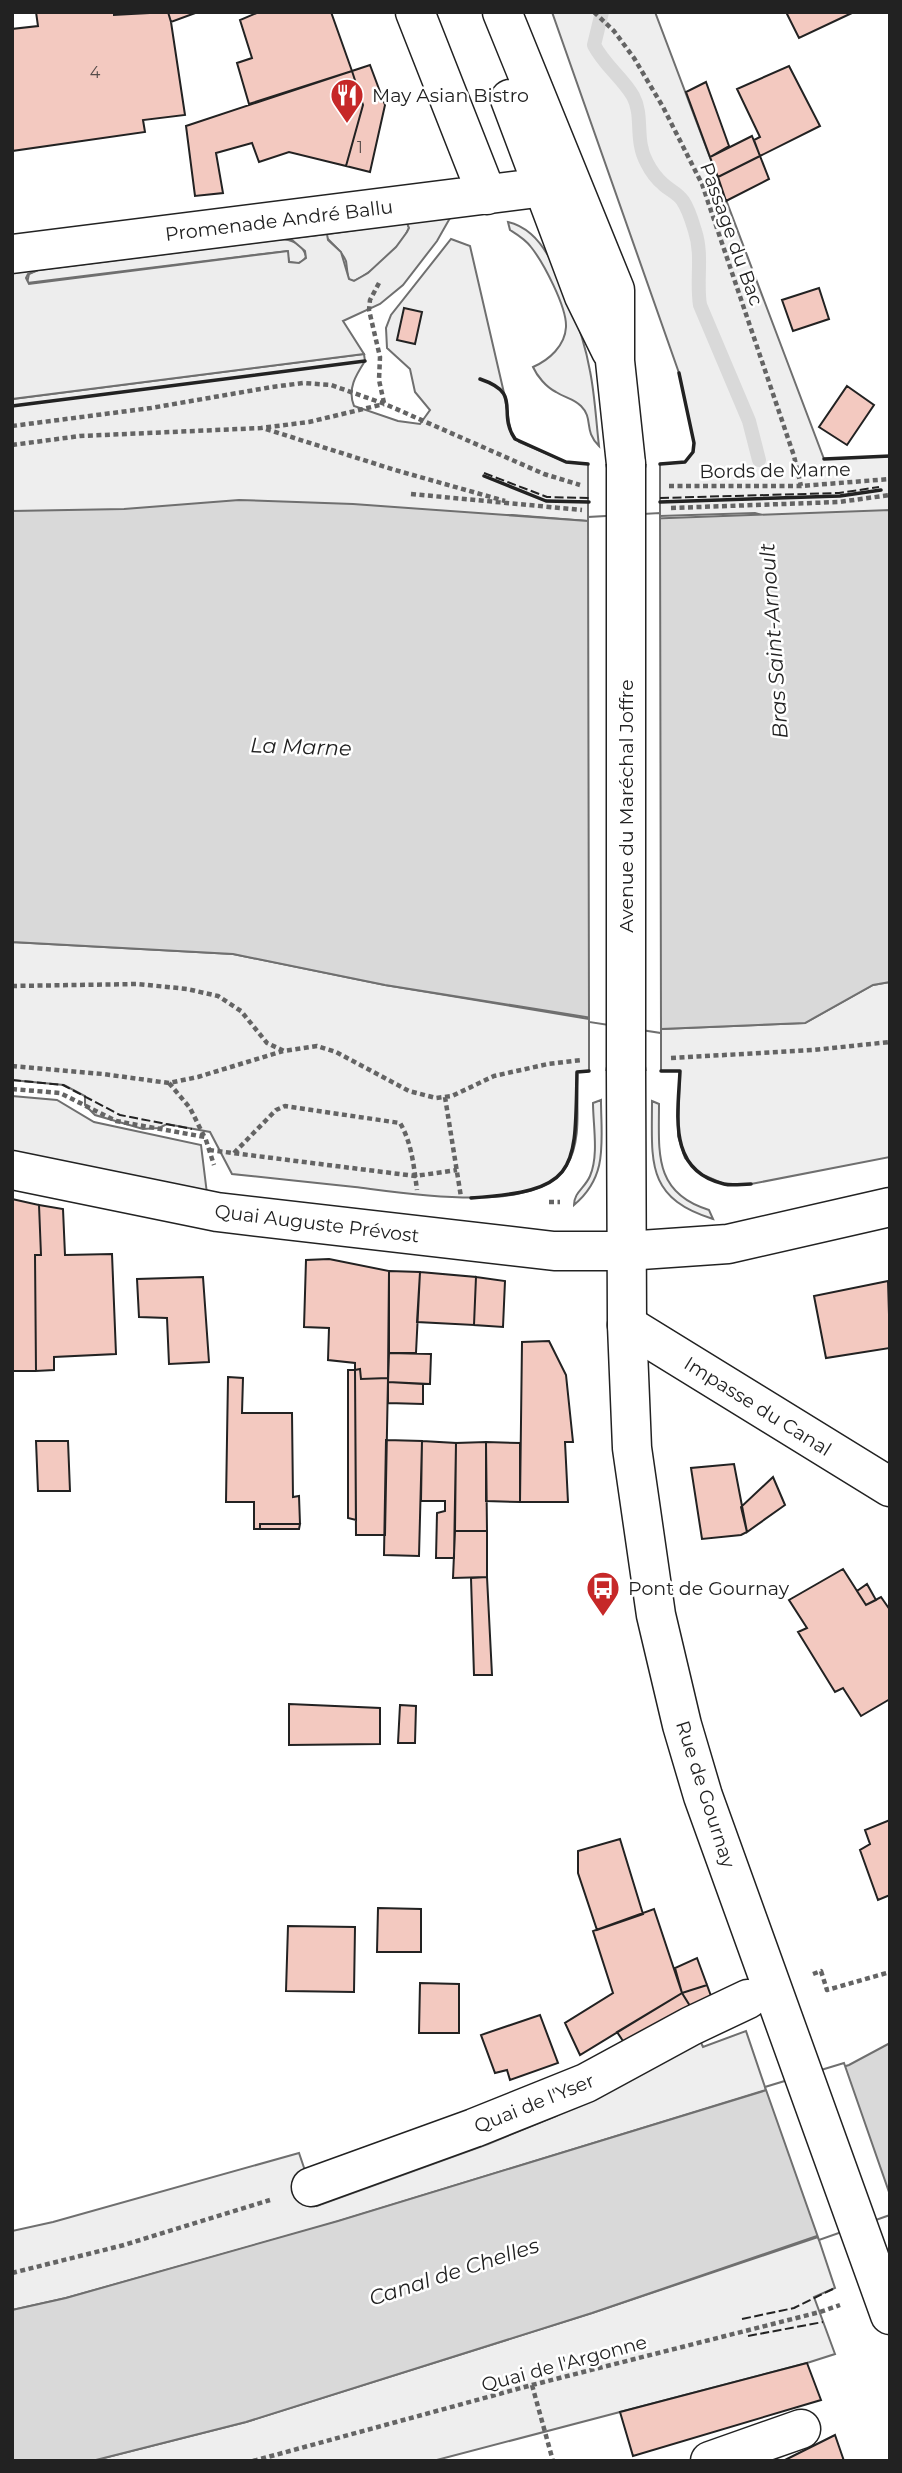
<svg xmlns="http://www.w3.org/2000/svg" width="902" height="2473" viewBox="0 0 902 2473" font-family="Montserrat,sans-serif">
	<rect width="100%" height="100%" fill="#fff"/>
	<path fill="#eee" stroke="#6f6f6f" stroke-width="2" d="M552,12h103l169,447 66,-3v96l-135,-39 -95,3v-52l25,-2 8,-10 1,-9 -15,-70z
		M508,222c9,2 16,6 23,12 27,23 53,103 59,137 5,25 6,50 9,75 -16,-16 -5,-27 -18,-40 -8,-8 -16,-8 -25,-14 -10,-5 -19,-16 -23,-25 16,-7 32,-21 33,-40 1,-20 -23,-65 -35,-80 -6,-8 -13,-12 -21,-17z
		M407,223l2,5c-9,21 -35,43 -55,53l-5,-1c-2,-7 -2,-13 -3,-19 -4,-10 -13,-16 -20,-24l1,-3z
		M284,239c11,2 20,7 22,18 -5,7 -9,7 -17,5l-2,-11 -260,32 2,-9 9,-4z
		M451,239l19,7 34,147 7,40 8,9 47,20 22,2v57l-76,-6 -500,29v-145l352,-45 1,7c-9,14 -18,28 -11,45l44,15 22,3 10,-14 -15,-18 -5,-23 -23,-21 -1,-20 5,-13z
		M12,942l221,12 152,31 204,34v52l-12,1c-1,30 6,69 -11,95 -30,49 -162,26 -211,20 -41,-4 -82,-9 -123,-13l-22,-42 -43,-8 -8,4 -16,1 -48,-14 -10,-10v-9l-21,-11 -52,-5z
		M890,982v175l-139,27h-27l-23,-10 -16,-16 -7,-22 2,-65h-19v-42l144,-6 68,-38z
		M601,1100c0,41 8,76 -27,105 0,-13 11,-17 16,-29 9,-21 3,-51 3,-73z
		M652,1101l7,3c0,48 -6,89 50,106l4,9c-68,-21 -61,-58 -61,-118z
		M746,2031l20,59 -443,136 -257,72 -54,12v-79l41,-9 246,-69 18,53 171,-62 68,-28 94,-55 48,-25 5,11z
		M818,2237l17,51 -21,9 21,57 -28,9 -374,98h-341l154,-39 346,-109z"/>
	<path fill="#ededed" stroke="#6f6f6f" stroke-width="2" d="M450,218l-13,23 -34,44 -23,19 -37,17 21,33 -352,45v-126l26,-3 -10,4 -2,4 3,6 259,-33 1,11 10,1 7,-5 -1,-7 -13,-11 -8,-1 43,-5 1,6 13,12 8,27 5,2 14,-8 28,-26 11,-15 2,-4 -2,-5z
		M12,1096l45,4 37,22 107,23 8,65 -197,-40z"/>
	<path fill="#d9d9d9" stroke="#6f6f6f" stroke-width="2" d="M239,500l114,4 235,17 302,-11v472l-17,3 -68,38 -144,6 -276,-44 -152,-31 -221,-12v-431l112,-2z
		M890,2043v168l-298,102 -346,109 -154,39h-80v-151l54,-12 272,-77 511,-156z"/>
	<path fill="#fff" stroke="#6f6f6f" stroke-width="2" d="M660,513l1,520 -72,-11 -1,-505z
		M844,2063l46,132v20l-71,25 -54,-153z"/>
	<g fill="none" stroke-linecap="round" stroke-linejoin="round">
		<path stroke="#d9d9d9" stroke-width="14" d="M602,12l-8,33c10,20 28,32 39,51 11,20 1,44 14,67 4,8 9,15 16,21 6,6 15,9 20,17 6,9 9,20 12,30 8,24 1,50 5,74l49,116 10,39"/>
	</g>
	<path fill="#f3c9c0" stroke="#222" stroke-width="2" d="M36,12h78v3l54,-3 3,10 14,93 -42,5 2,12 -133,19v-122l26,-3z
		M168,12h30l-27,10z
		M259,12h72l21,59 -103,33 -12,-41 15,-5 -12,-38z
		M786,12h68l-55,26z
		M370,65l15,40 -15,67 -24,-6 17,-61 -11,-34z
		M789,66l31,60 -60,30 -6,-16 6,-3 -23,-48z
		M352,71l11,34 -17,61 -57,-14 -30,10 -7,-19 -36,10 7,40 -28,3 -9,-70z
		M706,82l23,64 -19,11 -24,-65z
		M752,136l8,20 -42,21 -8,-20z
		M760,156l9,23 -43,22 -8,-24z
		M819,288l10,31 -36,12 -11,-31z
		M404,308l18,4 -7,32 -18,-4z
		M847,386l27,19 -27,40 -28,-18z
		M12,1199l27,6 2,50h-6l1,116h-24z
		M39,1205l24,4 2,46 47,-1 4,100 -62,3v13l-18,1 -1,-116h6z
		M329,1259l60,12 -1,107 -27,1 -1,-10 -5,1v-7l-27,-3 1,-32 -25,-1 2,-67z
		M389,1271l31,1 -4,81h-27z
		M420,1272l56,5 -2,48 -57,-3z
		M203,1277l6,85 -40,2 -2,-46 -28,-1 -2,-38z
		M476,1277l29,4 -2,46 -29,-2z
		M888,1281l2,67 -64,10 -12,-62z
		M549,1341l17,34 7,67h-8l3,60h-48l2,-160z
		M389,1353l42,1 -1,30 -42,-2z
		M360,1369l1,10 27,-1 -3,157h-29l-1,-165z
		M348,1370h7l1,150 -8,-2z
		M228,1377l15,1 -1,35h50l1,84 6,-1 1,28h-40v5h-6v-27h-28z
		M388,1382l35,2v20l-35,-1z
		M386,1440l36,1 -3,115 -35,-1z
		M36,1441h32l2,50h-32z
		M422,1441l34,2 -2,115h-18l1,-45 8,-2v-10h-24z
		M486,1442l1,89h-32l1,-88z
		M486,1442l34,1v59l-34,-1z
		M734,1464l13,68 -6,3 -39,4 -11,-71z
		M773,1477l12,28 -38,27 -6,-25z
		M260,1524h40l-1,5h-39z
		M455,1531h32v46l-34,1z
		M843,1569l23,36 15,-8 9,13v89l-29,17 -18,-28 -8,4 -37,-60 9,-4 -18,-28z
		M487,1577l5,98h-18l-3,-97z
		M867,1584l9,16 -10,5 -9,-14z
		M289,1704l91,4v36l-91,1z
		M400,1705l16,1 -1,37h-17z
		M890,1820v75l-12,5 -18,-50 10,-6 -5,-14z
		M620,1839l23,75 -46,16 -19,-57v-22z
		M378,1908l43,1v43h-44z
		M654,1909l28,84 -102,62 -15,-32 48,-30 -20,-62z
		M288,1926l67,1 -1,65 -68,-1z
		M697,1958l10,27 -25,8 -7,-25z
		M420,1983l39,1v49h-40z
		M707,1985l4,11 -21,10 -8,-13z
		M682,1993l8,13 -65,38 -8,-12z
		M540,2015l18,48 -48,17 -3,-10 -12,3 -14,-38z
		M807,2363l14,37 -188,56 -13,-44z
		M835,2435l9,26h-61z"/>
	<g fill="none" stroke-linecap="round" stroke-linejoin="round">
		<defs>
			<path id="minor" d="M415,12l72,183
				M12,254l533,-67
				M12,1170l205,42 337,39h72l102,-7 162,-37
				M627,1325l263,162
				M311,2187l163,-59 112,-45 105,-57 57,-27
				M710,2461l91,-32"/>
			<path id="major" d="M502,12l113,278v71l11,103
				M510,99l74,197 27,55
				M626,1071l1,254 5,123 24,167 26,110 21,71 187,519"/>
		</defs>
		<use href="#minor" stroke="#222" stroke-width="41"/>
		<use href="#major" stroke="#222" stroke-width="41"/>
		<path stroke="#646464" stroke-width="4.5" stroke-dasharray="5 3.5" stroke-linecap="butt" d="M594,12l20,19 20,27 29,49 39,77 92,272 7,30
			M379,283l-9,17 -1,10 11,47 -1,23 5,23
			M12,426l139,-18 121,-21 31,-4 28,2 54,19 159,70 36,11
			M266,429l129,41 110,31
			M12,445l68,-9 181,-8 48,-6 75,-18
			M669,486h132l89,-7
			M411,494l171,16
			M671,508l168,-6 51,-7
			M12,986l126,-2 49,5 31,7 23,15 26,32 17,8 33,-5 19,6 73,39 27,7 16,-2 42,-20 54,-12 34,-4
			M671,1058l142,-8 77,-8
			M12,1066l91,8 66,9 29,-6 85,-26
			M169,1083l21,25 14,28
			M12,1089l48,4 56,28 89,16 9,28
			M445,1097l16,100
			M209,1150l206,26 42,-6
			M234,1153l42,-43 9,-4 115,17c12,20 14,45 17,67
			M549,1202h11
			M813,1974l8,-3 6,19 63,-18
			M12,2273l112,-28 146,-45
			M532,2385l21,76
			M253,2461l279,-76 288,-73 20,-7"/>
		<use href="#minor" stroke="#fff" stroke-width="38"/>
		<use href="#major" stroke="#fff" stroke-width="38"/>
		<defs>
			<path id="major-bridge" d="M626,1071v-607"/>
		</defs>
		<use href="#major-bridge" stroke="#222" stroke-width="41" stroke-linecap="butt"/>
		<use href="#major-bridge" stroke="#fff" stroke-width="38"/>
		<path stroke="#222" stroke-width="2" stroke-dasharray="9 3.5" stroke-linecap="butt" d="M484,473l63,24 42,1
			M660,498l179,-5 40,-6
			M12,1080l51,5 57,30 72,14
			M742,2319l52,-11 41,-20
			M748,2336l75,-14"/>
		<path stroke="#222" stroke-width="3.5" d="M480,379c44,15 16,32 35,60l51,23 22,2
			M12,406l353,-45
			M824,459l66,-3
			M660,464l25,-2 8,-10 1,-9 -15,-70
			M484,476l62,25 43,1
			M660,502l180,-6 41,-6
			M661,1071h19c-2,44 -13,100 44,113 8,2 18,0 27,0
			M471,1198c109,-7 104,-28 106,-126l12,-1"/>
	</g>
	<defs>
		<symbol id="restaurant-pin" viewBox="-11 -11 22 30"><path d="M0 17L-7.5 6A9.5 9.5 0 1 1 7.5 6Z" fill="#c62828" stroke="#fff"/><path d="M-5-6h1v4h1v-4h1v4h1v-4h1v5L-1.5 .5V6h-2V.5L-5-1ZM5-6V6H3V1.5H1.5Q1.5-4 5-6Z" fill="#fff"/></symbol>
		<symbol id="bus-pin" viewBox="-11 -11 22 30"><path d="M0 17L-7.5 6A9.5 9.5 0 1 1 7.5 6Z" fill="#c62828" stroke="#fff"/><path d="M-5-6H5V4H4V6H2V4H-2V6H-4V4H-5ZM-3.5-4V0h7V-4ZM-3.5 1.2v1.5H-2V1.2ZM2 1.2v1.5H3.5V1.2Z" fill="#fff"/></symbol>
	</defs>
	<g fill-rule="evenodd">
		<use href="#restaurant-pin" x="328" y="76" width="38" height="52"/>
		<use href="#bus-pin" x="584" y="1569" width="38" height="52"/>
	</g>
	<g text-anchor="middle" stroke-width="5" stroke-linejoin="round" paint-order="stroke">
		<g font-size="16" fill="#564c4a">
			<text x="95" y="78">4</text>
			<text x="360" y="153">1</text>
		</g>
		<g font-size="19" fill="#222" stroke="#fff" text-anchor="start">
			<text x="372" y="102">May Asian Bistro</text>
			<text x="628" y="1595">Pont de Gournay</text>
		</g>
		<g font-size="19" fill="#222" stroke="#fff">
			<text transform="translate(279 220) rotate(-7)" y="7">Promenade André Ballu</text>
			<text transform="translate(732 234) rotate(70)" y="7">Passage du Bac</text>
			<text transform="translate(775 470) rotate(-1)" y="7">Bords de Marne</text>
			<text transform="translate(626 806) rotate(-90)" y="7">Avenue du Maréchal Joffre</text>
			<text transform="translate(317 1223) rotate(7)" y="7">Quai Auguste Prévost</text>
			<text transform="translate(758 1406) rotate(32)" y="7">Impasse du Canal</text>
			<text transform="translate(706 1794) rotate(72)" y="7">Rue de Gournay</text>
			<text transform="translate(534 2103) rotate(-22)" y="7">Quai de l'Yser</text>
			<text transform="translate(564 2363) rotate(-15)" y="7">Quai de l'Argonne</text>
		</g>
		<g font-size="21" font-style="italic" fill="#222" stroke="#fff">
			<text transform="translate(774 641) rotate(-94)" y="7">Bras Saint-Arnoult</text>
			<text transform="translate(301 747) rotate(2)" y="7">La Marne</text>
			<text transform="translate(454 2272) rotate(-18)" y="7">Canal de Chelles</text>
		</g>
	</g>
	<rect width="902" height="2473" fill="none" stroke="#222222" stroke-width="28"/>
</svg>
